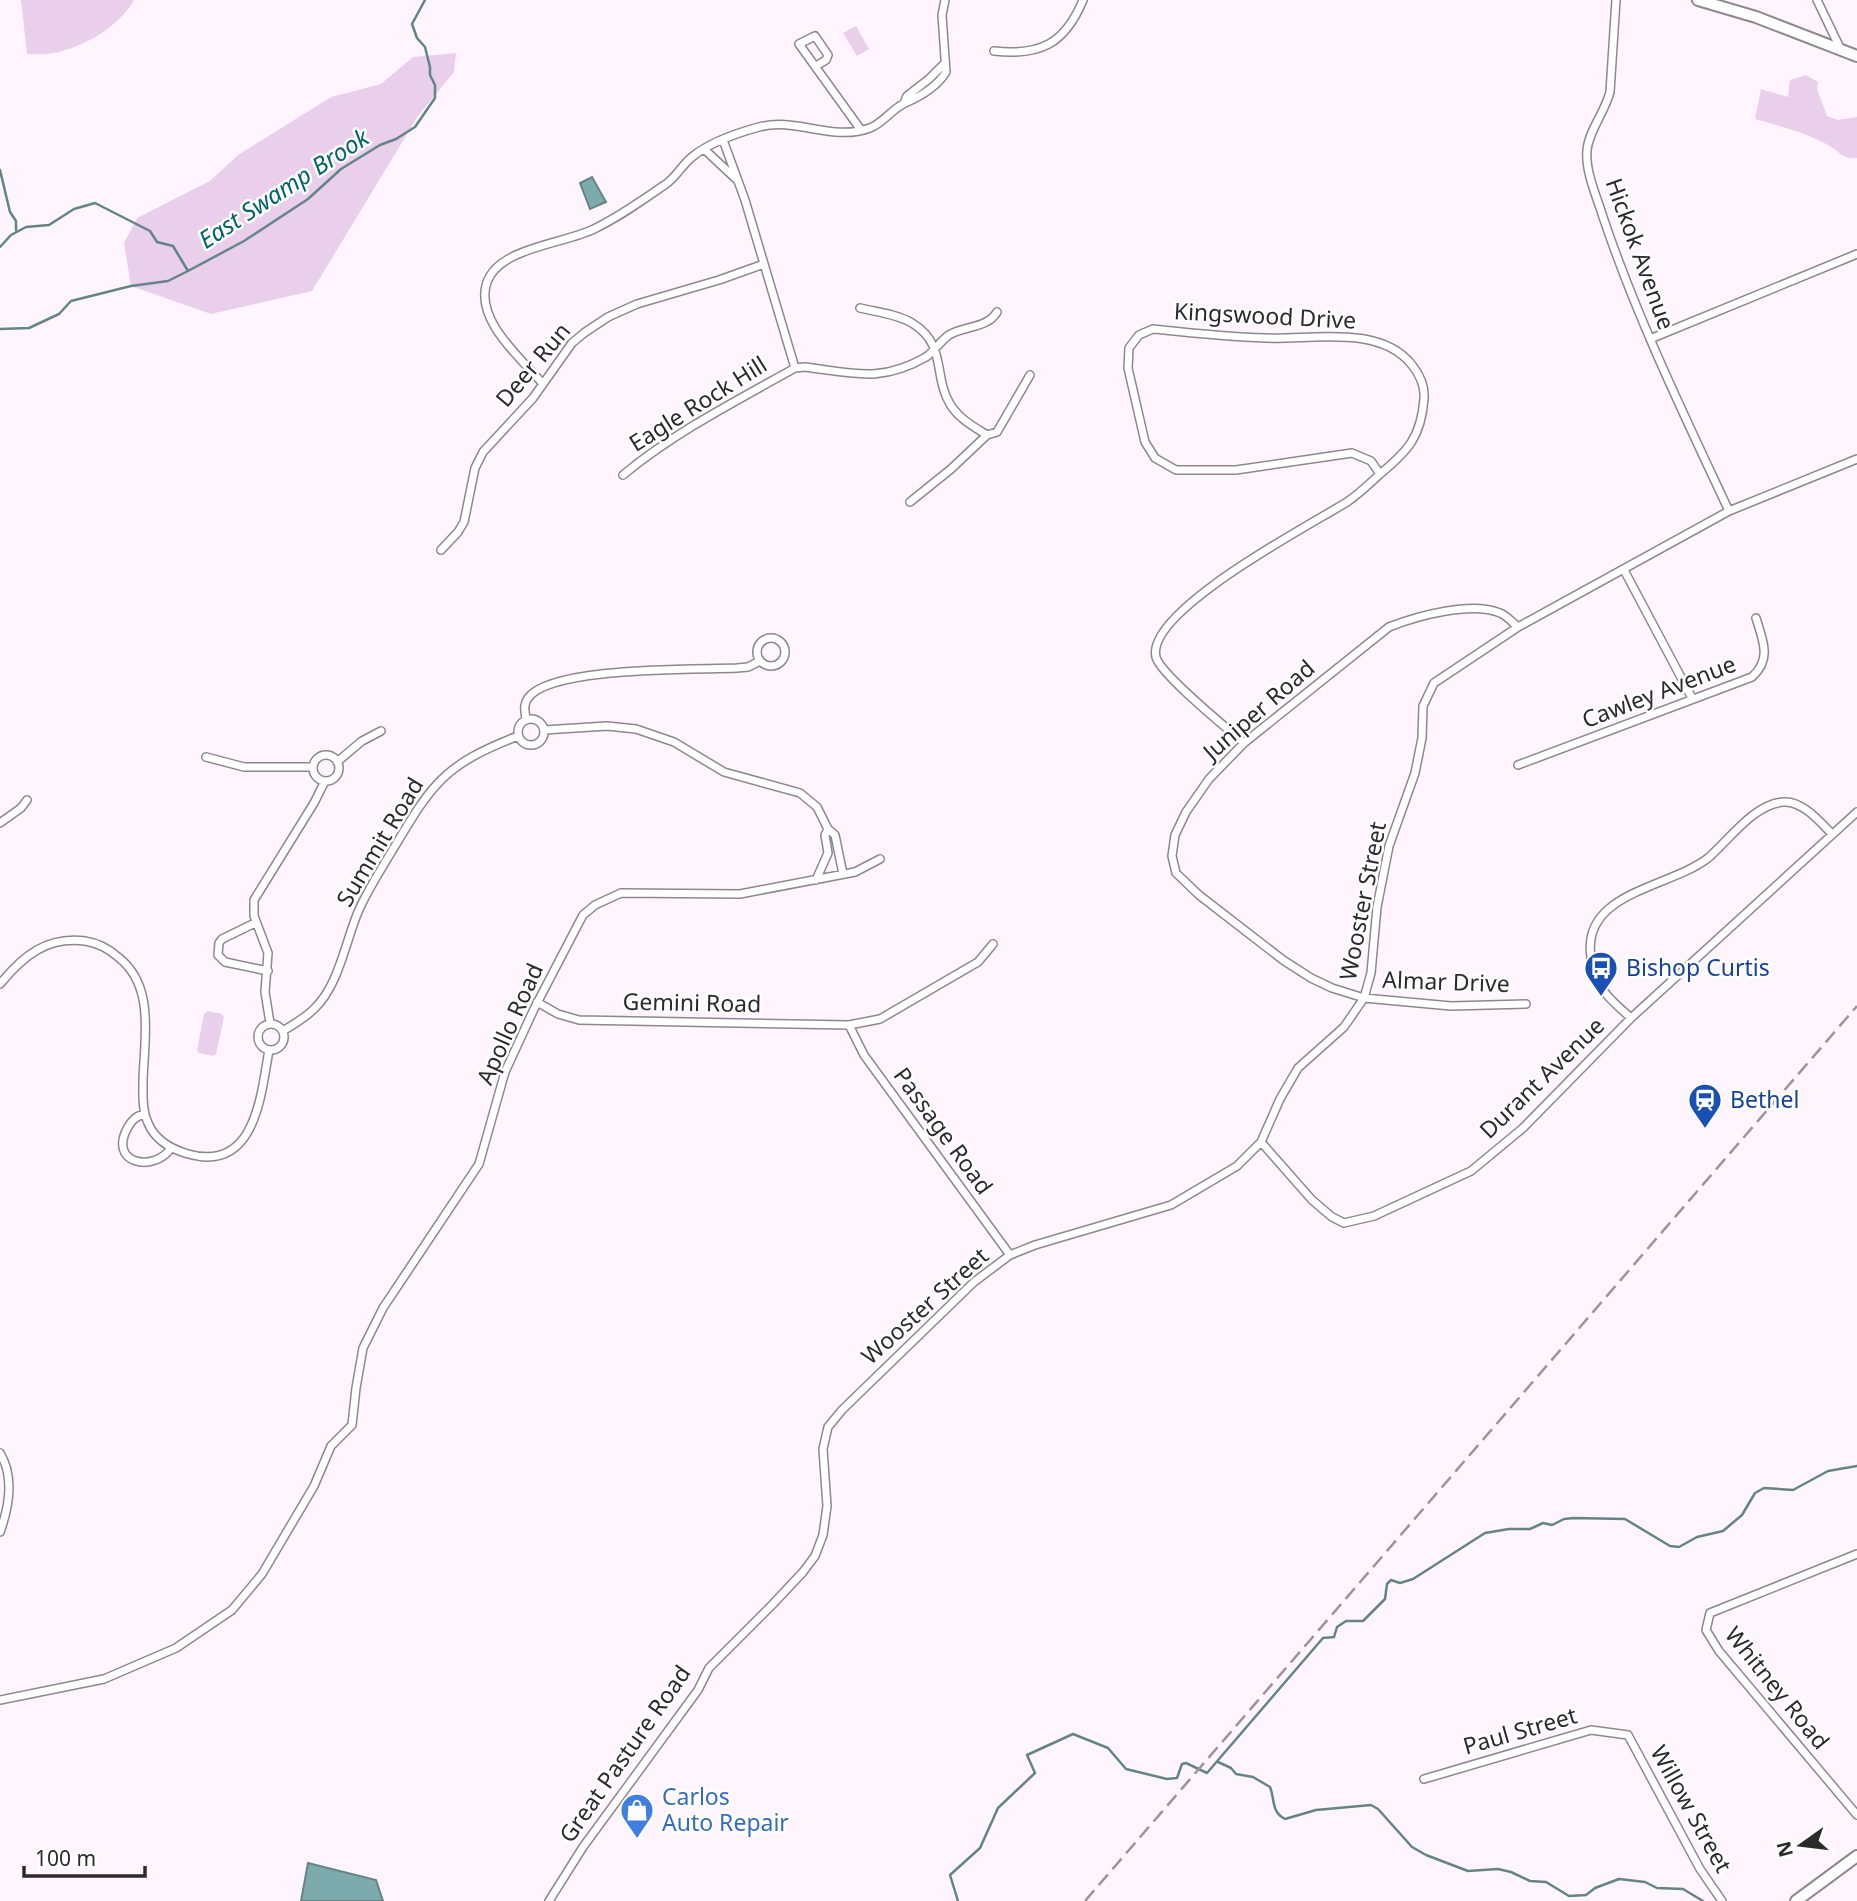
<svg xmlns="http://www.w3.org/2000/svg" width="1857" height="1901" viewBox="0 0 1857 1901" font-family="'Noto Sans',sans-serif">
	<rect width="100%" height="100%" fill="#fef5fe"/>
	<path fill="#e9cfeb" d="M21,0h113c-15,27 -50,47 -80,53 -9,2 -19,1 -27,1z
		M856,26l13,23 -12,7 -14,-23z
		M456,53l-2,19 -36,44 -106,175 -101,23 -80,-28 -7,-43 13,-25 73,-37 28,-26 93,-58 50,-13 32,-27z
		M1806,75l12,7 -1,7 10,27 11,4 19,-3v41c-14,2 -18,-7 -29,-13 -23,-13 -48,-19 -73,-26l6,-30 27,8 2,-17z
		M208,1011l14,3 2,3 -8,37 -3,2 -14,-3 -2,-3 7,-36z"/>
	<path fill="#7daaac" stroke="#658486" stroke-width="2" d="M592,177l14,25 -16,7 -10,-26z
		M308,1863l68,17 7,21h-82z"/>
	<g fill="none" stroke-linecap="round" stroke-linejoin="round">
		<path stroke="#658486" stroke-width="2.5" d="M0,170l10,42 6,9v9
			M0,247l11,-12 15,-8 23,-2 25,-16 21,-6 55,28 7,11 16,4 15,25
			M0,329l29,-1 30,-14 12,-13 60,-15 37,-5 20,-10 56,-30 64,-42 33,-30 39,-24 16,-6 19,-12 20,-29v-13l-5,-10v-8l-5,-20 -8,-9 -5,-14 13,-24
			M1218,1762l13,6 5,6 17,3 17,10c5,12 1,25 15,32l31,-9 55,-5 7,4 34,38 14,8 42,16 30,-2 13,3 19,9 16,1 23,14 17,-1 9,-7 24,-9 26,3 12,6 26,1 20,12
			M958,1901l-8,-26 30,-27 18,-40 37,-35 -8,-18 46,-21 35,14 18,21 41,10 10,-1 5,-14 4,-1 21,10 116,-135 11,-1 3,-10 9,-6h17l22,-22 2,-15 4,-4 9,3 13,-4 72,-46 24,-4h21l13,-6 9,2 12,-6 10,-1 51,1 45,27 9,1 18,-10 26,-6 19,-16 13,-22 9,-5 29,2 35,-19 29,-5"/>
		<defs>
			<path id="street" d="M1616,0l-6,92c-5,20 -21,38 -23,58 -2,22 10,47 16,67 34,101 81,198 126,294
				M1817,0l24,50
				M994,51c46,5 71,-7 89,-51
				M816,66l10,-6 2,-5 -13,-19 -16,8 62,86
				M904,103l3,-7 22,-17 15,-15
				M723,140l22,60 50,168
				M704,149l32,30
				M860,308c16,4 37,6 52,15 35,21 21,53 38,81 8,14 24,23 37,31
				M1153,329c38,4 75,8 113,9 45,2 114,-14 146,27 8,10 13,22 12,34 -3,38 -16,52 -44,75l-9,-13 -19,-8 -116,17h-60l-21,-12 -10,-16 -17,-74 1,-20 10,-13z
				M1650,339l207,-85
				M543,384c-22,-26 -69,-64 -56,-102 13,-35 77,-38 107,-53 25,-12 49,-29 72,-45 10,-7 16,-19 26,-27 18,-15 45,-24 67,-30 37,-10 74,15 111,1 13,-5 22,-19 35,-25 14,-6 32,-16 41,-31l-4,-57 3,-15
				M623,475c52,-43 113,-74 172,-107l10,-1c48,6 76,16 121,-10 9,-6 14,-16 23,-22 15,-9 39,-7 48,-23
				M910,502l41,-33 36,-34 10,-3 33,-57
				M441,550l17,-18 6,-10 11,-54 8,-16 50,-54 39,-55 12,-10 24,-16 29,-13 82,-24 45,-16
				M1624,570l68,128
				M1518,627c-5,-4 -12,-12 -18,-14 -29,-12 -83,3 -111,14l-145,116 -35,36 -23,33 -11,23 -3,21 4,17 23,22 84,65 28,18 21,10 32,10 87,8 75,-2
				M757 652a14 14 0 1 1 28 0a14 14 0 1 1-28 0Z
				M518 732a13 13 0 1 1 26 0a13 13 0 1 1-26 0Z
				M526,719c-1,-8 -3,-14 2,-21 23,-32 168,-28 209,-30l11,-1 12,-6
				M544,730l63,-4 29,3 38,13 50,30 76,21 17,14 11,22 7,6 8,39
				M1244,743c-16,-14 -84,-69 -88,-86 -11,-46 156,-133 191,-155 12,-8 22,-18 33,-28
				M313 768a13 13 0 1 1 26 0a13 13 0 1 1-26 0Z
				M206,757l38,10h69
				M337,762l25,-21 19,-10
				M1518,765l234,-88c20,-18 11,-36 4,-59
				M0,823l21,-15 6,-8
				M816,880l12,-27 -3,-18 3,-6
				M255,923l-33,16 -3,4 -1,12 7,7 43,9
				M0,984c23,-28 47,-48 85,-43 13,2 24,8 33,16 38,29 26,83 25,124 0,14 -1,29 5,42 7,17 23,26 40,31 68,19 73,-60 81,-104
				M537,1002l21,12 21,6 270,5 31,-6 98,-57 15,-18
				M1631,1018c-23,-20 -35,-30 -40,-61 -10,-65 79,-69 117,-99 21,-18 47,-55 76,-56 19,-1 36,20 48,32
				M270,1023l-5,-31 3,-39 -14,-37v-16l60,-97 11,-22
				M258 1037a13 13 0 1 1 26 0a13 13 0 1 1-26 0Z
				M849,1025l15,30 146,200
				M283,1031c11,-7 22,-13 31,-22 25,-24 31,-66 44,-97 9,-21 22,-41 34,-61 40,-67 51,-86 126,-115
				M145,1114c-9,2 -13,6 -17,13 -21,37 26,46 43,21
				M1261,1142l51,58 20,17 12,6 30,-7 97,-45 52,-43 108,-110 226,-206
				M0,1453c14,23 9,54 0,79
				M1857,1554l-147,59 -4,17 13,21 138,164
				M0,1700l104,-21 72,-31 56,-38 30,-36 52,-88 17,-40 21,-21 4,-37 7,-40 20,-40 96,-144 26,-92 29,-63 49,-94 12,-10 26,-12 119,1 115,-22 25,-13
				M1424,1779l167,-49 37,5 72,134 22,32
				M549,1901l34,-54 115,-157 11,-22 63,-63 31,-33 12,-16 8,-21 4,-29 -4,-57 5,-22 14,-17 132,-128 36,-27 25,-10 136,-40 66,-39 24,-24 19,-43 18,-31 46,-41 20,-29 7,-25 6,-66 12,-61 26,-73 7,-35 1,-32 11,-23 84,-56 211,-116 128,-52"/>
			<path id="secondary" d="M1698,0l58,17 101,39
				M1796,1901l61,-45"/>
		</defs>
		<use href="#street" stroke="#8f878f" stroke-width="10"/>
		<use href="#secondary" stroke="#8f878f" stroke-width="14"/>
		<use href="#street" stroke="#fff" stroke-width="7"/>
		<use href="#secondary" stroke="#fff" stroke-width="10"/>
		<path stroke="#9b959b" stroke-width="2.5" stroke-dasharray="14 7" stroke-linecap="butt" d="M1085,1901l772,-895"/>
	</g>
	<defs>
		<symbol id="bus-pin" viewBox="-11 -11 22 30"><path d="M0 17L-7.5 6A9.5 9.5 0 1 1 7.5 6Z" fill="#1a4fb4" stroke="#fff"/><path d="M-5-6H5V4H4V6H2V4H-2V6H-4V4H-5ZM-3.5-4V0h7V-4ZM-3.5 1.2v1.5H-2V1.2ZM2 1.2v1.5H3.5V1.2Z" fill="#fff"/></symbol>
		<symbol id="station-pin" viewBox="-11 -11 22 30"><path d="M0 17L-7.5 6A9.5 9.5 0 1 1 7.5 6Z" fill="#1a4fb4" stroke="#fff"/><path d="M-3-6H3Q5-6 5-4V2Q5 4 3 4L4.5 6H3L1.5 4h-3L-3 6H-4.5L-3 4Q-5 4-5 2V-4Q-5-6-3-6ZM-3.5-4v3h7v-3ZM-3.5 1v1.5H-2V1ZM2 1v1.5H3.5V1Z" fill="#fff"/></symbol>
		<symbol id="shop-pin" viewBox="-11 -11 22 30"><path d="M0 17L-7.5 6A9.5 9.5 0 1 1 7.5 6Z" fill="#3f7fe0" stroke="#fff"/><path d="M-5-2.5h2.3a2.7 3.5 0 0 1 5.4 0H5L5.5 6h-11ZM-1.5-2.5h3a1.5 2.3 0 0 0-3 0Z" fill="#fff"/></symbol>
	</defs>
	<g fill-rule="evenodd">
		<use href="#bus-pin" x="1582" y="949" width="38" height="52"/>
		<use href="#station-pin" x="1686" y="1081" width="38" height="52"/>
		<use href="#shop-pin" x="618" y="1791" width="38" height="52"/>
	</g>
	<g text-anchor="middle" stroke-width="5" stroke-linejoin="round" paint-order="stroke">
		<g font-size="23" fill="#2d2a2d" stroke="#fff">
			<text transform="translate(1640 254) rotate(70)" y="8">Hickok Avenue</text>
			<text transform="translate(1265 316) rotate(3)" y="8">Kingswood Drive</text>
			<text transform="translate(533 365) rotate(-50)" y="8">Deer Run</text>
			<text transform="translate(698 404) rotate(-32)" y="8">Eagle Rock Hill</text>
			<text transform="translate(1659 692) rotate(-21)" y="8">Cawley Avenue</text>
			<text transform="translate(1259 710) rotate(-41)" y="8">Juniper Road</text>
			<text transform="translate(380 842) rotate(-59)" y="8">Summit Road</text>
			<text transform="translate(1363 901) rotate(-79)" y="8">Wooster Street</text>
			<text transform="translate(1446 982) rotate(2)" y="8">Almar Drive</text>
			<text transform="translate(692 1003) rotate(1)" y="8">Gemini Road</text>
			<text transform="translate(510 1024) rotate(-66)" y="8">Apollo Road</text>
			<text transform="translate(1542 1078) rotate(-44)" y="8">Durant Avenue</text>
			<text transform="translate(943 1131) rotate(54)" y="8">Passage Road</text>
			<text transform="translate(925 1306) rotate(-42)" y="8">Wooster Street</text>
			<text transform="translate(1777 1688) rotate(51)" y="8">Whitney Road</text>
			<text transform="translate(1520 1731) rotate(-16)" y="8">Paul Street</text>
			<text transform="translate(625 1754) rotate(-55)" y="8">Great Pasture Road</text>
			<text transform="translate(1691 1809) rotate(61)" y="8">Willow Street</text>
		</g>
		<g font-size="23" fill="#164399" stroke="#fff" text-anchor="start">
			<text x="1626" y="976">Bishop Curtis</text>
			<text x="1730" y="1108">Bethel</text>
		</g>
		<g font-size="23" fill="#366cbe" stroke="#fff" text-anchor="start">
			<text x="662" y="1805">Carlos<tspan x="662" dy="26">Auto Repair</tspan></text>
		</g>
		<g font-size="24" font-style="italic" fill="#006469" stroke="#fff">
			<text transform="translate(284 189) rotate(-33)" y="8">East Swamp Brook</text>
		</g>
	</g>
	<g transform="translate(1801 1845) rotate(256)" stroke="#ffffff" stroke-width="5" paint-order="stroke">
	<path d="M0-5L12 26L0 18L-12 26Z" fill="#2d2a2d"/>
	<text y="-10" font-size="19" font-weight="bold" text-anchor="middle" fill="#2d2a2d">N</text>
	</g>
	<path d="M24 1866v10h121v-10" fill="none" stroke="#2d2a2d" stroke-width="3.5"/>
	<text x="35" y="1866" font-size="21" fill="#2d2a2d" stroke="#ffffff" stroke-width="5" paint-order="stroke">100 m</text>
</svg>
